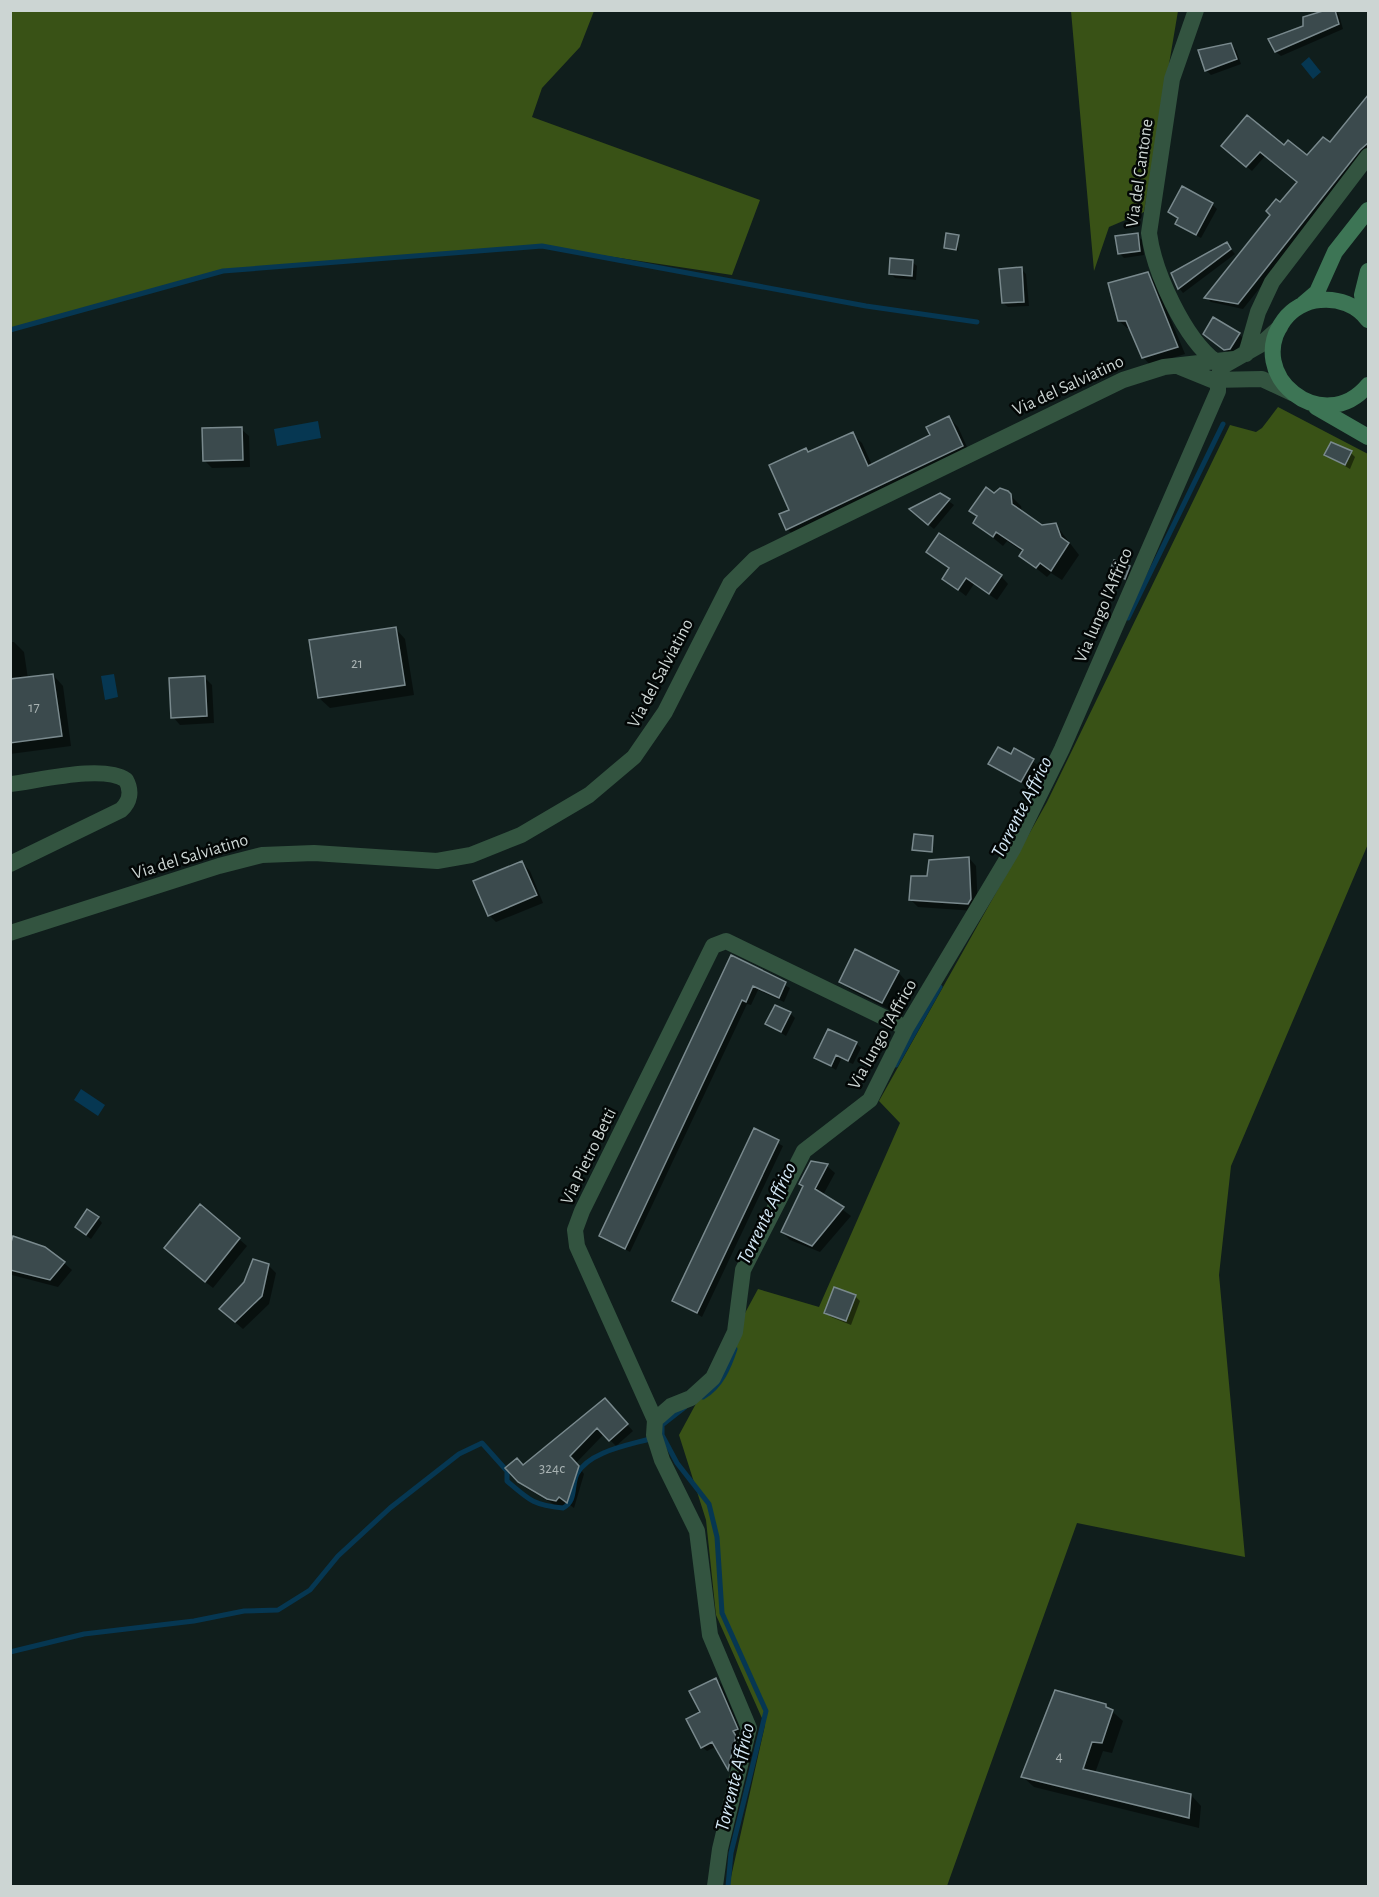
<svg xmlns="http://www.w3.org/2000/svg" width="1379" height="1897" viewBox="0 0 1379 1897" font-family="'Alegreya Sans',sans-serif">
	<rect width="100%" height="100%" fill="#101e1c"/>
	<path fill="#395216" d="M11,10l583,1 -14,36 -38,41 -10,29 228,83 -28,75 -191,-29 -318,25 -212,59z
		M1071,11h107l-34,201 -35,15 -15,44z
		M1278,407l90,47v390l-137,322 -12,109 26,282 -168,-34 -130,363h-218l36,-161 -49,-110 -10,-95 -27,-85 79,-146 61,18 81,-184 -21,-22 168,-299 183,-377 26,7 6,-4z"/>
	<path fill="#063752" d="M1309,57l12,15 -8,7 -12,-15z
		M318,421l3,17 -44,8 -3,-17z
		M114,674l4,23 -13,3 -4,-24z
		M81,1089l24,16 -7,11 -24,-16z"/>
	<path fill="#0007" d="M1335,10l4,5 4,14 -62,27 -5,-4 29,-25z
		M1231,45l5,5 5,14 -30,11 -5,-5z
		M1368,97v55l-125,157 -32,-7 -5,-5 92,-115 -33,-26 -13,15 -24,-20 56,-3 23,10 23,-14z
		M1212,204l5,5 -16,29 -19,-10 -5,-5 2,-4 -9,-7z
		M1137,235l5,5 2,15 -20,3 -5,-5z
		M958,236v15l-11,-2 -2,-2z
		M1226,244l9,10 -52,39 -4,-5z
		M912,262l5,4 -1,14 -21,-2 -4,-4z
		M1021,269l5,5 3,32 -21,1 -5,-4z
		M1148,274l7,7 30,73 -35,11 -7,-8 -12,-29h-4l-8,-7z
		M1239,334l5,5 -9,14 -5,1 -20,-16z
		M949,418l9,9 13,29 -174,82 -10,-9 22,-76 43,-19 10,9 10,22 60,-29z
		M241,429l8,7 1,31 -38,1 -7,-7z
		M1351,453l4,4 -5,12 -24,-14z
		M1007,492l14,14 1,6 19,14 15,-1 23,30 -17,25 -11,-7 -4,4 -26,-21 2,-4 -16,-11 -4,5 -28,-23 3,-5 -7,-7 23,-17z
		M940,495l14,10 -20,24 -19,-15z
		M928,552l73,24 7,8 -11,16 -23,-16 -8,12 -22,-17 6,-10z
		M1129,567l2,2 -4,11 -16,-7z
		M395,628l10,11 9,56 -84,13 -11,-10z
		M10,642h4l10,10 4,27 25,-4 10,11 8,60 -61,8z
		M204,677l8,8 2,38 -34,2 -7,-8z
		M1015,750l23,15 -12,21 -36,-23 22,-7z
		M932,838l1,15 -19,-4z
		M969,858l7,8 2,42 -3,3 -57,-4 -7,-7 17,-22z
		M522,863l8,8 13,32 -47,19 -7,-7z
		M732,957l58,31 -6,14 -26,-12 -7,15 -4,-1 -117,248 -29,-16z
		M898,972l7,8 -15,30 -41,-21 -8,-8z
		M790,1013l5,5 -9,18 -19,-12z
		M856,1043l5,5 -8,16 -12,-5 -5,11 -20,-12z
		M754,1130l29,16 -81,171 -28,-17z
		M811,1163l16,3 8,7 -12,22 28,21 -31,36 -30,-12 -8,-8 22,-44 -3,-4z
		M98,1218l4,5 -11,16 -10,-7z
		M239,1239l8,7 -34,42 -40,-32z
		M10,1250l54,13 8,7 -14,17 -46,-12z
		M268,1265l8,8 -7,31 -26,25 -14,-12z
		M855,1296l5,5 -9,24 -20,-8 -5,-4z
		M611,1407l22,24 -17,15 -12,-12 -28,29 8,11 -10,34 -8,-6 -4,5 -7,-2 -29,-17 -19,-19 16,-2z
		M716,1679l5,5 21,50 -5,2 3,6 -7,31 -16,-27 -10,5 -5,-4v-35z
		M1106,1706l17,15 -11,32 -9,-2 -8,22 96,22 10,11 -2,22 -165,-41 -11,-10z"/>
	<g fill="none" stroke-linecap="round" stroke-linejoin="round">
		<path stroke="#063752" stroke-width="5" d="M10,330l213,-59 319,-25 324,60 111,16
			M1128,618l95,-194
			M896,1065l44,-78
			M703,1397c18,-10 26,-30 32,-48
			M685,1407l-23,18v10l15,28 32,41 8,33 5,76 44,98 -35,142 -3,33
			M10,1652l74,-18 110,-13 50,-10 34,-1 32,-20 28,-34 52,-48 69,-54 23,-11 25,28v10c22,19 26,24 56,27 14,-7 8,-22 14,-34 12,-23 53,-29 76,-36"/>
	</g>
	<path fill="#3b4a4d" stroke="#79898d" stroke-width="1.5" d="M1326,10h9l4,14 -64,28 -7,-13 35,-13v-9z
		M1231,43l6,16 -32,12 -7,-21z
		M1368,95v48l-8,7 -122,154 -34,-6 66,-83 -4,-4 10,-12 4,3 17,-20 -37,-30 -14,15 -25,-21 26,-31 37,30 4,-5 19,15 16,-18 7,5z
		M1182,186l31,17 -17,32 -21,-11 3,-6 -10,-6z
		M946,233l13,2 -3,15 -12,-2z
		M1138,233l2,18 -22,3 -3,-18z
		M1227,242l4,7 -53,40 -7,-16z
		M890,258l23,2 -1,16 -23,-2z
		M1022,267l2,35 -22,1 -3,-34z
		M1148,272l30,75 -36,11 -16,-37h-8l-10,-38z
		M1213,317l27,16 -10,16 -6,1 -21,-16z
		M949,416l14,30 -177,84 -7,-16 10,-4 -20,-45 37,-17 2,4 45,-20 15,34 62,-31 -4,-8z
		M242,427l1,33 -40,1 -1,-33z
		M1331,442l21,9 -7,14 -21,-10z
		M986,487l8,6 6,-5 8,3 3,3 1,10 30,21 14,-2 5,14 8,6 -18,28 -11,-8 -4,5 -17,-12 4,-6 -27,-18 -3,5 -20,-14 4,-7 -8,-5z
		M940,493l10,6 -22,26 -19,-16z
		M939,533l63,42 -13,19 -23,-16 -8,12 -16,-11 7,-11 -23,-16z
		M1114,560l16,6 -5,13 -16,-6z
		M396,627l9,58 -87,13 -9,-58z
		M53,674l9,62 -52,7v-64z
		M205,676l2,40 -36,2 -2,-40z
		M998,747l13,7 3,-6 20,11 -13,23 -33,-18z
		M914,834l19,2 -1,16 -20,-2z
		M969,857l2,42 -3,5 -59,-4 2,-24h16l2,-16z
		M522,861l15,34 -49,21 -15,-35z
		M855,949l44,22 -17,32 -43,-21z
		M731,955l55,27 -7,16 -26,-12 -7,16 -4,-2 -117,249 -26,-13z
		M775,1005l16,7 -10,20 -16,-8z
		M828,1029l29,13 -9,19 -12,-6 -5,11 -17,-8z
		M754,1128l25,12 -82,173 -25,-12z
		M811,1161l17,3 -13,25 29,18 -32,39 -31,-14 22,-46 -4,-2z
		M200,1204l40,34 -35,44 -41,-34z
		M87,1209l12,8 -13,18 -11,-8z
		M13,1236l32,11 20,15 -15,18 -40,-10v-25z
		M253,1259l16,5 -7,32 -27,26 -16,-13 25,-27z
		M834,1287l22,8 -10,26 -22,-8z
		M605,1398l23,26 -19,17 -12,-13 -27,28 9,10 -12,37 -8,-6 -3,4 -9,-2 -29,-17 -13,-14 12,-10 6,7z
		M716,1678l22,51 -5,2 3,5 -8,34 -16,-28 -11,6 -15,-29 14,-7 -11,-21z
		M1055,1690l51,14v3l7,3 -11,33 -10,-1 -9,27 108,25 -2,24 -168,-41z"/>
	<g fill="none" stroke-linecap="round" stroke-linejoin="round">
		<path stroke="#335440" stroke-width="16" d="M1196,10l-24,69 -23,154c5,39 35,105 67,129
			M1246,354l12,-42 14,-30 96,-126
			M1180,367l32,13 50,-1 30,14
			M10,784c28,-3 93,-20 116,-4 6,11 4,22 -5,30l-111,54
			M10,933l209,-67 43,-11 52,-2 123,8 34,-6 50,-20 68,-40 45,-38 31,-45 65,-128 25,-25 368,-179 41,-13 70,-8
			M655,1420l-78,-174 -2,-16 7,-19 131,-265 13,-5 180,87
			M715,1886l5,-37 29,-121 -39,-93 -13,-104 -35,-71 -8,-25 1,-15 16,-14 20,-8 22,-20 22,-46 8,-62 61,-119 66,-51 36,-72 107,-179 49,-100 156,-358v-15l5,-10 37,-21 20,-18"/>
		<path stroke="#3d7555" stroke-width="16" d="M1303,304l14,-12 18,-40 33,-42
			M1366,317l-4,-22 6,-24
			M1368,320c-11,-15 -30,-22 -48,-20 -14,1 -28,9 -36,20 -41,55 39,119 84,65
			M1316,407l52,30"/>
	</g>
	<g text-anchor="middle" stroke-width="5" stroke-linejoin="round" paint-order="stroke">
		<g font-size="15" fill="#a8b2b2">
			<text x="357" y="668">21</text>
			<text x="34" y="712">17</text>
			<text x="552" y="1473">324c</text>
			<text x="1059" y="1761">4</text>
		</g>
		<g font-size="18" fill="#ccd5d3" stroke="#030706">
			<text transform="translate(1139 173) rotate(-82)" y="6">Via del Cantone</text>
			<text transform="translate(1068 385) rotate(-25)" y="6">Via del Salviatino</text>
			<text transform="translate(1103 605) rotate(-67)" y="6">Via lungo l'Affrico</text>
			<text transform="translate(660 673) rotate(-62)" y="6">Via del Salviatino</text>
			<text transform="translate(190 856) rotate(-17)" y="6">Via del Salviatino</text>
			<text transform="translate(882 1034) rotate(-61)" y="6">Via lungo l'Affrico</text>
			<text transform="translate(588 1156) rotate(-64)" y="6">Via Pietro Betti</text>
		</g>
		<g font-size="20" font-style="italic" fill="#d3e7f5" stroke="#030706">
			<text transform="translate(1021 807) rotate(-63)" y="7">Torrente Affrico</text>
			<text transform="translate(766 1213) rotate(-64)" y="7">Torrente Affrico</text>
			<text transform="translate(734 1777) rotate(-76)" y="7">Torrente Affrico</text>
		</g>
	</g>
	<rect width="1379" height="1897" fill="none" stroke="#ccd5d3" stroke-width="24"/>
</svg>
